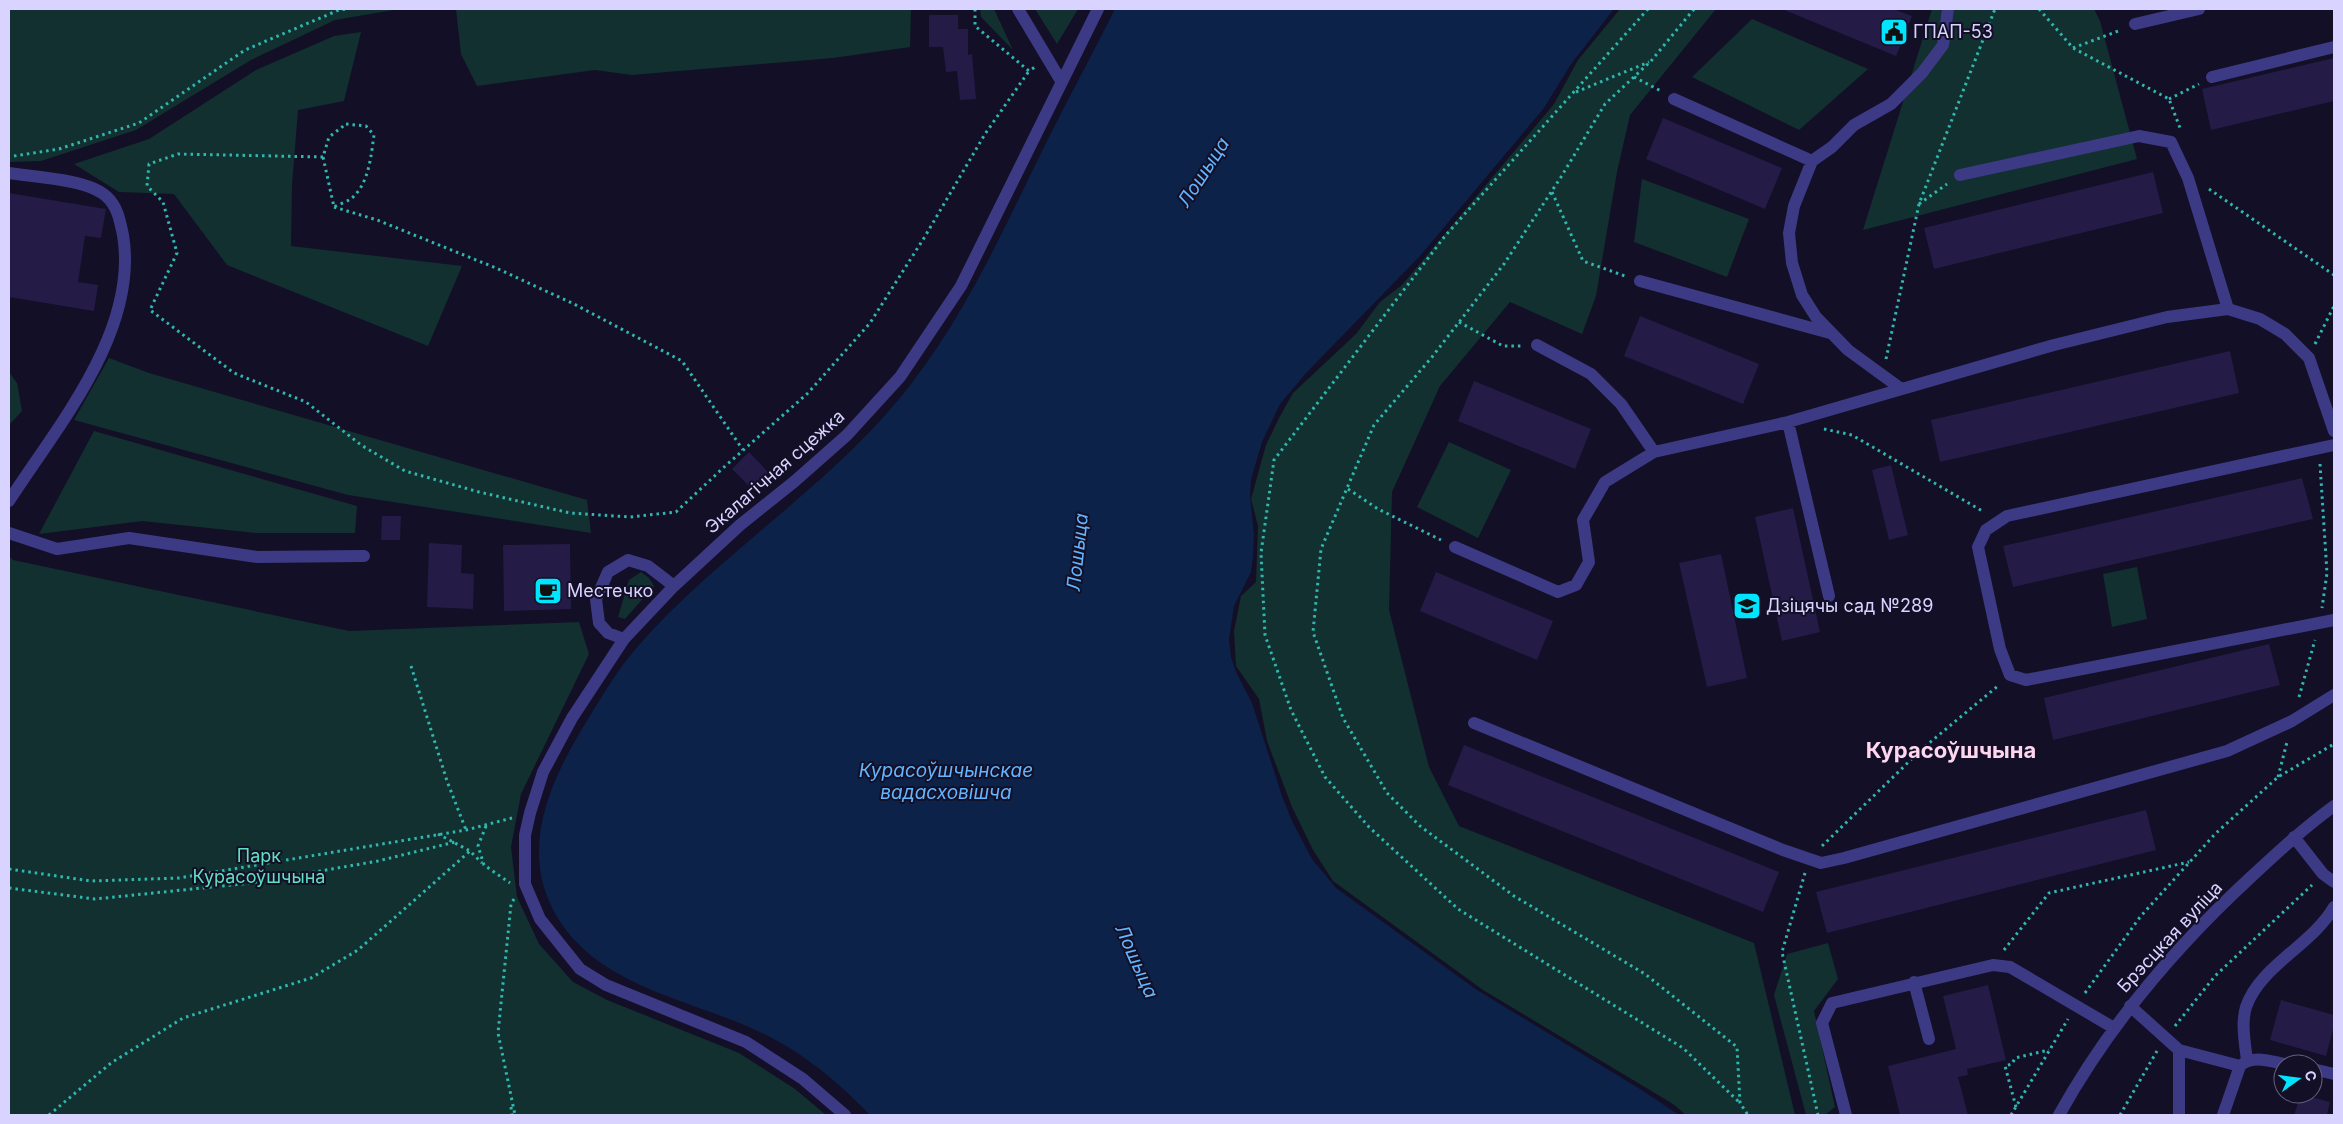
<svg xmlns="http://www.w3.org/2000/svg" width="2343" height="1124" viewBox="0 0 2343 1124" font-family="Inter,sans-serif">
	<rect width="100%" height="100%" fill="#130f26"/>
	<path fill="#12302f" d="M9,9h390l-64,11 -84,40 -115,70 -95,31 -32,1z
		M456,9h455l-1,38 -77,11 -201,17 -37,-5 -118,16 -16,-32z
		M980,9h14l19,41 -32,-33z
		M1035,9h43l-21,35z
		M1620,9h96l-86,106 -13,57 -21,124 -14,38 -72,-32 -70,84 -48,106 -3,118 40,157 30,59 295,117 41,172h-109l-13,-11 -190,-114 -150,-109 -20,-31 -21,-43 -25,-66 -8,-42 -23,-33 -2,-35 7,-35 15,-14 2,-56 -7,-27 15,-54 13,-27 14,-25 63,-59 24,-32 22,-17 152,-181 24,-44z
		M1932,9h162l6,12 37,138 -274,71z
		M1752,19l116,50 -69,61 -107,-53z
		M361,32l-17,69 -46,9 -6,75 -1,61 171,20 -34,80 -201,-81 -53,-71 -55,-2 -45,-28 75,-25 107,-69 78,-34z
		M1642,179l107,40 -22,58 -93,-35z
		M109,358l40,15 438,127 4,33 -243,-38 -274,-75z
		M9,372l8,11 5,28 -13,14z
		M94,431l263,75 -2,27h-99l-114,-12 -103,13z
		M1449,442l62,28 -33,68 -61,-31z
		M9,556l4,4 336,71 230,-9 10,32 -68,140 -10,53 6,50 22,47 34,38 34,18 132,53 56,36 31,26h-817z
		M2137,567l10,52 -35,8 -9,-53z
		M641,572l8,6 5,8 -29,33 -7,-2 11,-37z
		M1828,943l10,36 -24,32 21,96 -10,8h-19l-32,-120 13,-41z"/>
	<path fill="#0c2248" d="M1115,9h499l-43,55 -27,44 -124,148 -113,116 -27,32 -18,38 -11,38 -1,15 4,40 -1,22 -2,15 -17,34 -5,33 2,18 5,15 16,31 30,93 10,25 20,38 24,29 141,102 163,99 39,26h-809c-35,-36 -72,-67 -119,-87 -65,-29 -151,-43 -192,-108 -46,-73 -4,-149 37,-214 13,-21 26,-42 43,-61 85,-97 201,-164 278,-269 54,-72 90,-154 130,-235 22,-44 46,-88 68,-132z"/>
	<path fill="#241b47" d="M1782,9h111l19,7 -16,40z
		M929,15h29v14h10v26l4,-1 4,45 -16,1 -3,-29 -11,1 -3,-25h-14z
		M2334,58v43l-123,29 -9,-41z
		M1663,118l119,50 -17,41 -119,-50z
		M2153,172l10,41 -229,56 -10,-41z
		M9,193l97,16 -5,29 -16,-2 -7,46 20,3 -4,26 -85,-14z
		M1640,316l119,48 -16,40 -119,-48z
		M2230,351l9,42 -299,69 -9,-42z
		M1474,381l117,48 -16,40 -117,-48z
		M749,452l20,21 -16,17 -21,-21z
		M1891,465l17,70 -19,5 -17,-70z
		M2302,478l11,41 -300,68 -10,-41z
		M1793,508l27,124 -38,9 -27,-124z
		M382,516h19l-1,24h-19z
		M429,543l33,2 -1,28 13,1 -1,35 -46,-2z
		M570,544l1,65 -67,2 -1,-66z
		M1721,554l26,124 -40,9 -28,-124z
		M1436,572l117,49 -16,39 -117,-49z
		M2269,644l11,41 -227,55 -9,-42z
		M1464,745l315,127 -16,40 -315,-127z
		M2146,810l10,40 -329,83 -11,-41z
		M1988,985l18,75 -39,9 1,6 -10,2 10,38h-68l-12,-49 68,-17 -13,-53z
		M2281,1000l53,15v11l-8,30 -56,-16z
		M2301,1094l29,8 -3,13h-33z"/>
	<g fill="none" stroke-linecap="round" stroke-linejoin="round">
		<path stroke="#2fb8b0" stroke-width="3" stroke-dasharray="2.5 4" stroke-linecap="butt" d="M975,9v17l54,45 6,-4
			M1648,9l-203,227 -171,224 -13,93 4,82 26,75 34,67 44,50 89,82 225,139 57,55
			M1694,9l-43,52 -46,43 -44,73 -57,87 -72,93 -58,68 -53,124 -8,83 30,86 44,75 33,33 94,70 131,78 92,73 3,56 8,12
			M2039,9l34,39 96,51 11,29
			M2073,48l48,-18
			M1634,77l27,14
			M1576,92l73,-30
			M2169,99l30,-15
			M346,124l20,2 8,9c-3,21 -5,48 -22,63 -5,4 -13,6 -18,9l-11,-50 6,-20z
			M14,156l45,-7 80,-26 106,-73 94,-40 9,-1
			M323,157l-145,-3 -29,10 -2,22 16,16 14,51 -27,57 84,63 72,29 55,43 44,26 74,21 91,21 60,4 46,-5 47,-44 85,-75 62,-70 54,-85 61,-104 44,-63
			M2209,189l125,86
			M1552,192l31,69 42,15
			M1919,204l28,-20
			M334,207l43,13 119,48 78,36 108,57 61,89
			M1459,322l44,24h19
			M2315,344l19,-38
			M1886,359l33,-155 76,-195
			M1824,429l28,6 132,77
			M2320,464l7,109 -5,35
			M1348,489l30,20 63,31
			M411,666l36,115 19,49
			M2299,697l16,-57
			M2278,777l9,-35
			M486,826l-8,20 6,19 26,18
			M438,834l32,17 12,12
			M1822,846l100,-97 77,-64
			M9,869l82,12 88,-3 287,-48 46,-12
			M1805,873l-23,79 36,163
			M9,888l86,11 156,-16 127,-22 77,-19
			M514,899l-3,5 -13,129 17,82
			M2004,950l45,-57 140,-31
			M2085,993l55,-76 75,-83 63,-57 56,-33
			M2175,1026l40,-50 97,-91
			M511,1107l1,8
			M2016,1107l-11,-41 7,-2 3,-6 34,-8
			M49,1115l62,-52 72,-45 128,-40 47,-28 112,-99
			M2011,1115l57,-96
			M2120,1115l37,-64"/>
		<path stroke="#3d3a85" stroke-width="12" d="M1018,9l43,72
			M2135,24l64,-15
			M2212,77l122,-30
			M1674,99l138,62
			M9,173c25,4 80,6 98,24 11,10 13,25 16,38 16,96 -65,190 -114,266
			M1960,175l179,-39 32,6 17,36 40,131 32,10 25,15 24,24 25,73
			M1640,281l190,52
			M1537,345l54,29 30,30 33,48
			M1900,388l-52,-38 -32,-33 -14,-22 -10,-32 -3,-30 5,-27 18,-45 20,-14 22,-22 37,-21 31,-31 21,-28 5,-36
			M1788,422l41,174
			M2334,445l-327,71 -21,14 -8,17 22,102 10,26 16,5 308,-60
			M9,533l48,16 72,-11 128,19 107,-1
			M1455,547l103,45 18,-7 13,-23 -6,-42 22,-38 49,-30 134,-30 266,-77 113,-28 61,-8
			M624,639l-16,-6 -9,-10 -3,-24 12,-27 20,-12 20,6 26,20
			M1474,723l309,127 38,13 23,-5 383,-107 65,-30 42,-26
			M2294,837l29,37 11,8
			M1914,982l15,57
			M2130,1006l49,44 61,16 -17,49
			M2179,1050v65
			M2247,1060c-2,-16 -6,-37 -1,-53 14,-41 66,-62 88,-100
			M2241,1065c12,-10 28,-4 43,-1
			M2313,1069l21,5
			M845,1115l-42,-36 -57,-37 -140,-57 -26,-16 -40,-50 -15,-35v-49l5,-22 13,-41 29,-54 52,-79 50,-53 66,-61 55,-44 52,-46 53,-58 61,-91 137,-277
			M1846,1115l-24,-92 10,-20 161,-38 17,2 104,61
			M2059,1115c50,-90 116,-168 192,-238 27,-25 54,-50 83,-71"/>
	</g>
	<defs>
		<symbol id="civic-square" viewBox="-11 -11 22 22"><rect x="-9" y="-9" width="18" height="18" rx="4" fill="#00e5ff" stroke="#130f26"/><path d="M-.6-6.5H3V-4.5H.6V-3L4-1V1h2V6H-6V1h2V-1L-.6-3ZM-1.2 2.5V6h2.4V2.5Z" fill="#111"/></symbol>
		<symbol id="cafe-square" viewBox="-11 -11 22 22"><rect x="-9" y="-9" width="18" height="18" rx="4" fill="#00e5ff" stroke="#130f26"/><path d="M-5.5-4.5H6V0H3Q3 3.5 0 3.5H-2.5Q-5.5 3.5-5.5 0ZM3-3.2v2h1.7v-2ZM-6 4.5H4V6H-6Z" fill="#111"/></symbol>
		<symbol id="school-square" viewBox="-11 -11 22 22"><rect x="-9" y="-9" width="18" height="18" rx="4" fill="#00e5ff" stroke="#130f26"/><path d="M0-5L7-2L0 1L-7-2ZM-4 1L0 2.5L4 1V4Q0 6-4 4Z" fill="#111"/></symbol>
	</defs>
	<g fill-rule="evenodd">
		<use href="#civic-square" x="1878" y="16" width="32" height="32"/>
		<use href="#cafe-square" x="532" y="575" width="32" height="32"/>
		<use href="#school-square" x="1731" y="590" width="32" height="32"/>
	</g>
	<g text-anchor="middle" stroke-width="4" stroke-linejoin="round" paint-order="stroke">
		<g font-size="18" fill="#d9d4ff" stroke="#130f26" text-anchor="start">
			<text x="1913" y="38">ГПАП-53</text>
			<text x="567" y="597">Местечко</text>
			<text x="1766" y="612">Дзіцячы сад №289</text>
		</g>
		<g font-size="18" fill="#d9d4ff" stroke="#130f26">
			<text transform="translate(775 472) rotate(-41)" y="6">Экалагічная сцежка</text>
			<text transform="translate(2170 937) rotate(-47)" y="6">Брэсцкая вуліца</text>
		</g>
		<g font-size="18" fill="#5fe0c0" stroke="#130f26">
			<text x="259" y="862">Парк<tspan x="259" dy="21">Курасоўшчына</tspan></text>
		</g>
		<g font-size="19" font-style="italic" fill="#62b6ff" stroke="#130f26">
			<text transform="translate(1203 172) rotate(-57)" y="7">Лошыца</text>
			<text transform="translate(1077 552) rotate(-84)" y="7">Лошыца</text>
			<text x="946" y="777">Курасоўшчынскае<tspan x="946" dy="22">вадасховішча</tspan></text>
			<text transform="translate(1137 961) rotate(66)" y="7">Лошыца</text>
		</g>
		<g font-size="22" font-weight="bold" fill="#ffd6f0" stroke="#130f26">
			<text x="1951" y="758">Курасоўшчына</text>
		</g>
	</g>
	<rect width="2343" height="1124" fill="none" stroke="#d9d4ff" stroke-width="20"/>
	<g transform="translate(2298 1079) rotate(76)"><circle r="24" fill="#130f26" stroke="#625e7d"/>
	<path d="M0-4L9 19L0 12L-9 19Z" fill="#00e5ff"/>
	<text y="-8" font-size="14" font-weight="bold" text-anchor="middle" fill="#d9d4ff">С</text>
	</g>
</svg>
